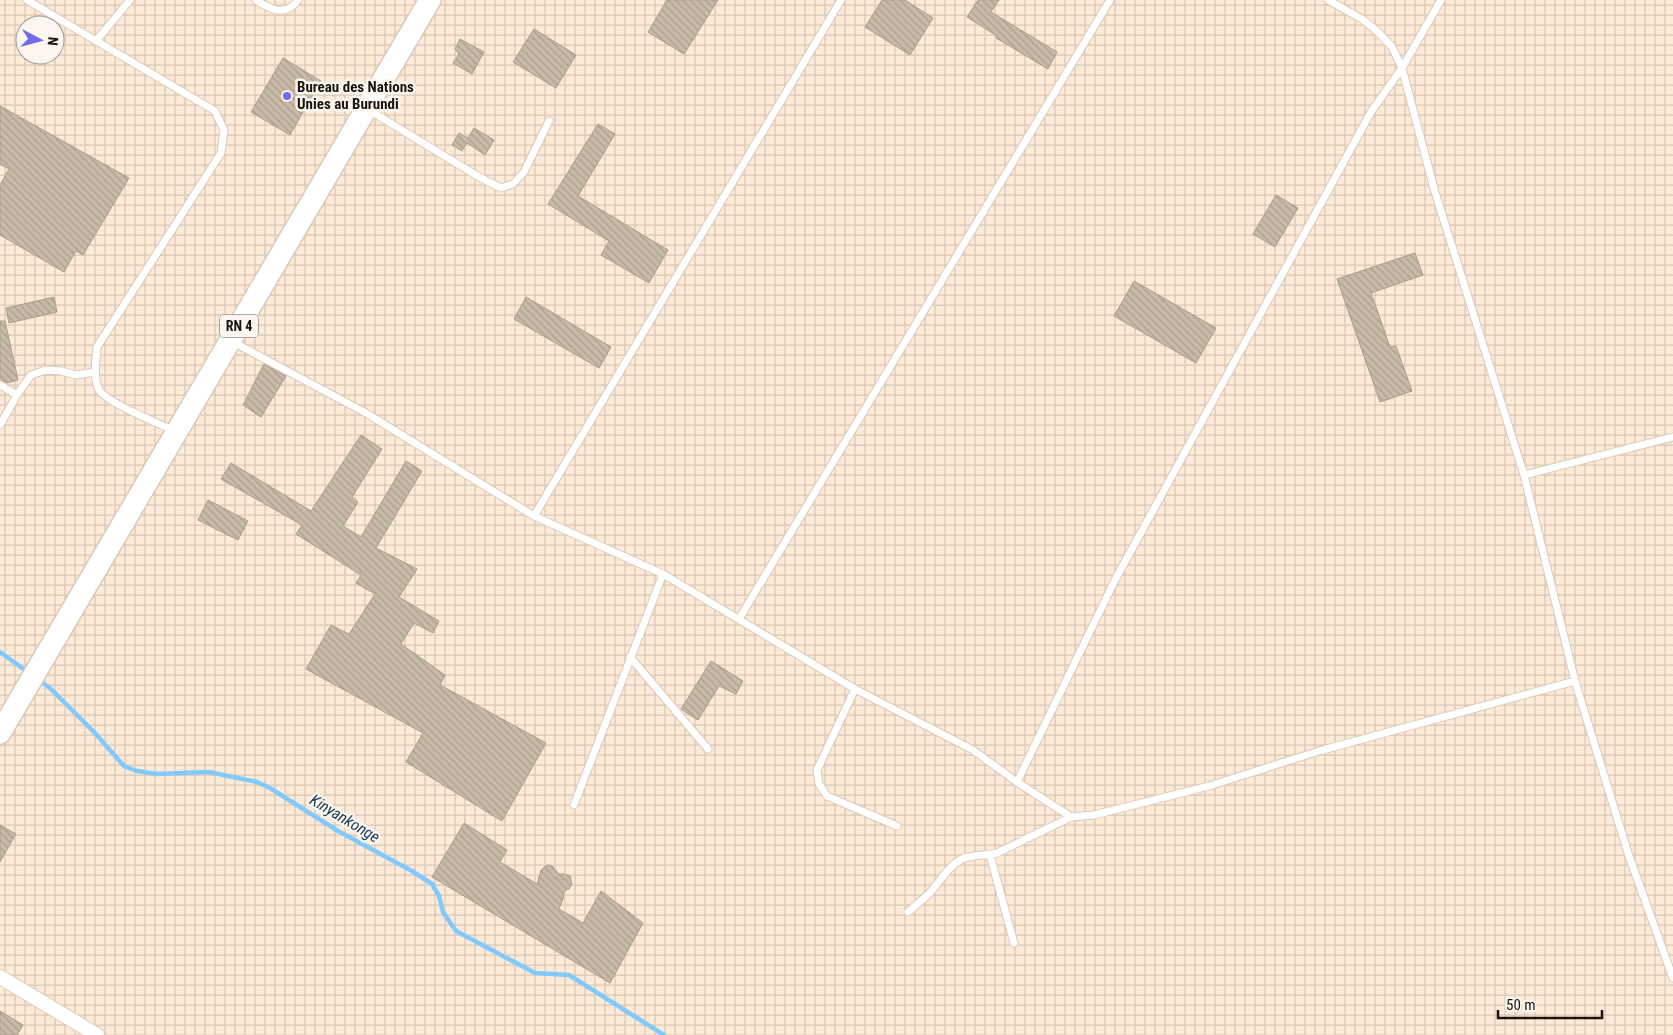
<svg xmlns="http://www.w3.org/2000/svg" width="1673" height="1035" viewBox="0 0 1673 1035" font-family="'Roboto Condensed',sans-serif">
	<defs>
		<pattern id="industrial-grid" width="8" height="8" patternUnits="userSpaceOnUse" patternTransform="scale(1.25)"><rect width="8" height="8" fill="#fdead7"/><path d="M0 4h8M4 0v8" fill="none" stroke="#d8c8b8"/></pattern>
		<pattern id="building-back-hatch" width="6" height="6" patternUnits="userSpaceOnUse" patternTransform="scale(1.25)"><rect width="6" height="6" fill="#c7baa7"/><path d="M-1 5l2 2M0 0l6 6M5-1l2 2" fill="none" stroke="#aa9f8f"/></pattern>
	</defs>
	<rect width="100%" height="100%" fill="#fdf5ef"/>
	<path fill="url(#industrial-grid)" fill-rule="evenodd" d="M0,0h1673v1035h-1673zM25,25h30v30h-30z"/>
	<g fill="none" stroke-linecap="round" stroke-linejoin="round">
		<path stroke="#82cafe" stroke-width="4.5" d="M0,652l29,21
			M39,680l12,9 43,43 30,34 13,5 20,3 52,-2 48,10 13,6 68,43 74,40 20,13 7,12 4,16 13,19 79,42 34,2 95,60"/>
	</g>
	<path fill="url(#building-back-hatch)" stroke="#aa9d8b" d="M667,0h51l-34,54 -36,-22z
		M882,0h23l28,18 -23,37 -45,-28z
		M978,0h21l-8,12 66,40 -9,17 -52,-31 1,-2 -30,-19z
		M534,29l42,26 -20,33 -43,-26z
		M460,39l24,13 -12,22 -19,-11 6,-9 -4,-5z
		M283,58l38,23 -31,54 -39,-23z
		M0,106l129,72 -46,77 -7,-4 -12,21 -64,-37v-50l9,-16 -9,-5z
		M598,124l17,10 -37,62 90,54 -19,33 -48,-28 8,-14 -61,-37z
		M474,128l20,12 -9,15 -18,-12 -5,8 -10,-6 7,-12 9,5z
		M1276,195l22,13 -23,39 -22,-13z
		M1415,253l8,22 -52,18 19,54 6,-1 16,45 -32,11 -43,-123z
		M1134,281l82,47 -20,35 -82,-47z
		M54,297l3,15 -48,11 -3,-15z
		M526,297l85,50 -12,21 -85,-49z
		M0,321h5l13,59 -11,3 -6,-3 -1,-4z
		M264,364l22,12 -25,41 -18,-12z
		M361,435l21,14 -30,48 6,5 -15,24 18,11 45,-76 16,10 -46,77 41,21 -18,28 40,24 -6,12 -19,-10 -13,21 44,31 -5,10 106,58 -44,78 -96,-59 17,-29 -117,-64 25,-44 18,9 26,-40 -19,-11 5,-8 -65,-41 6,-9 -81,-46 10,-16 80,48z
		M208,500l40,21 -10,19 -40,-20z
		M711,661l32,20 -7,13 -17,-8 -21,34 -17,-11z
		M464,823l43,27 -7,12 37,22 4,-14 6,-5 5,1 7,8h5l6,2 2,8 -3,5 -5,2 -1,8 -4,10 24,14 18,-32 42,32 -33,60 -178,-106z
		M0,825l16,9 -16,28z
		M0,1011l23,14 -6,10h-17z"/>
	<g fill="none" stroke-linecap="round" stroke-linejoin="round">
		<defs>
			<path id="service" d="M27,0l188,111 9,19 -3,23 -124,194c-1,11 -4,33 2,43 10,14 59,33 76,41
				M256,0c15,10 30,17 42,0
				M1328,0l34,19 16,13 14,15 10,21 33,124 89,283 51,206 53,172 45,125
				M96,41l34,-41
				M369,110l110,67 22,11 12,-4 11,-12 25,-51
				M233,342l133,71 168,103 129,58 192,115 118,61 44,32 54,35 23,-2 115,-29 110,-35 256,-70
				M0,385l17,10 14,-20 15,-5 15,1 15,4 19,-3
				M0,425l17,-30
				M1524,475l149,-38
				M534,516l307,-516
				M739,619l371,-619
				M630,657l78,92
				M855,689l-38,81 2,14 8,12 70,30
				M1017,782l98,-202 256,-468 31,-44 39,-68
				M574,805l89,-231
				M990,855l24,88
				M908,912c7,-6 14,-12 21,-18 10,-11 19,-28 33,-35 11,-5 24,-3 35,-6l74,-36"/>
			<path id="minor" d="M0,977l97,58"/>
			<path id="primary" d="M0,733l430,-733"/>
		</defs>
		<use href="#service" stroke="#dbc9b9" stroke-width="9"/>
		<use href="#minor" stroke="#dbc9b9" stroke-width="16"/>
		<use href="#primary" stroke="#dbc9b9" stroke-width="24"/>
		<use href="#service" stroke="#fff" stroke-width="7"/>
		<use href="#minor" stroke="#fff" stroke-width="14"/>
		<use href="#primary" stroke="#fff" stroke-width="21"/>
	</g>
	<circle fill="#6e6ce6" stroke="#fdf5ef" stroke-width="2" cx="287" cy="96" r="5"/>
	<g text-anchor="middle" stroke-width="5" stroke-linejoin="round" paint-order="stroke">
		<rect fill="#fdf5ef" stroke="#5f5853" stroke-width="1" x="220" y="314.5" width="38" height="23" rx="4"/>
		<g font-size="14" font-weight="bold" fill="#1b1510">
			<text x="239" y="331">RN 4</text>
		</g>
		<g font-size="15" font-weight="bold" fill="#1b1510" stroke="#fdf5ef" text-anchor="start">
			<text x="297" y="92">Bureau des Nations<tspan x="297" dy="17">Unies au Burundi</tspan></text>
		</g>
		<g font-size="16" font-style="italic" fill="#163e58" stroke="#fdf5ef">
			<text transform="translate(345 818) rotate(31)" y="6">Kinyankonge</text>
		</g>
	</g>
	<g transform="translate(40 40) rotate(96)"><circle r="24" fill="#fdf5ef" stroke="#a39b96"/>
	<path d="M0-4L9 19L0 12L-9 19Z" fill="#6e6ce6"/>
	<text y="-8" font-size="14" font-weight="bold" text-anchor="middle" fill="#1b1510">N</text>
	</g>
	<path d="M1498 1010v8h104v-8" fill="none" stroke="#1b1510" stroke-width="2.5"/>
	<text x="1506" y="1010" font-size="15" fill="#1b1510" stroke="#fdf5ef" stroke-width="4" paint-order="stroke">50 m</text>
</svg>
